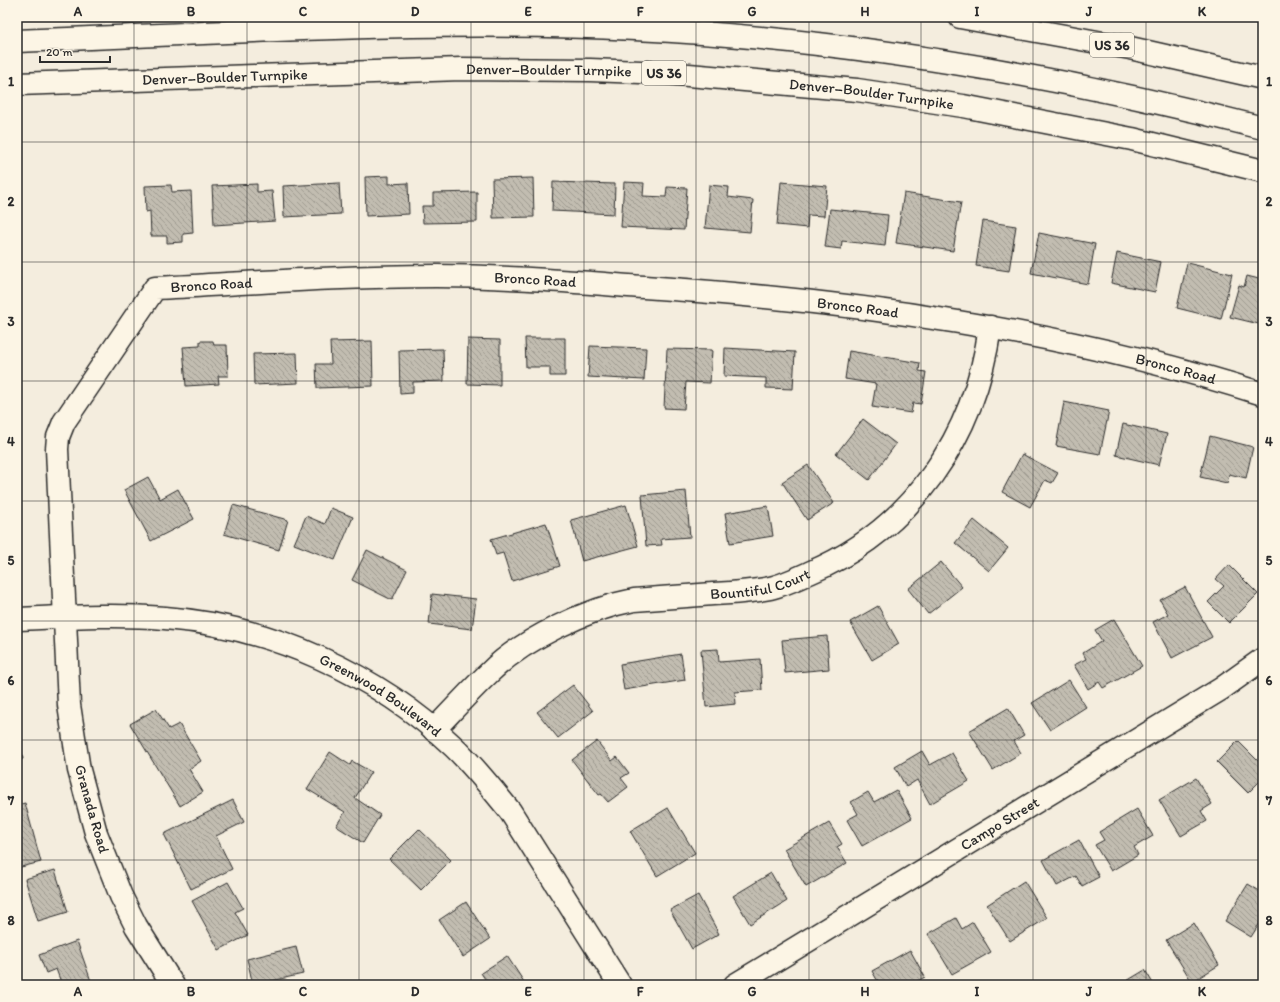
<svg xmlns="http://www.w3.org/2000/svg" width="1280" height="1002" viewBox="0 0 1280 1002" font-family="Itim,sans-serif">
	<defs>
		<pattern id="building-back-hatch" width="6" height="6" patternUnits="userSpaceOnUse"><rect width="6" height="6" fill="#c2bdb1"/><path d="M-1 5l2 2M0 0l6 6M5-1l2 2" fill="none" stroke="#9e9a90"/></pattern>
	</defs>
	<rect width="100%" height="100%" fill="#f4edde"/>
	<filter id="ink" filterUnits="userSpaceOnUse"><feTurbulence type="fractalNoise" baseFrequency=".025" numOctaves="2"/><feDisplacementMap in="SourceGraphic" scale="8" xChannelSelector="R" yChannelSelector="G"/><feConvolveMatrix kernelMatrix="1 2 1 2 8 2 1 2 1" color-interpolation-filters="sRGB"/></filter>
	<g filter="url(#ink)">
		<path fill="url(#building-back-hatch)" stroke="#2b2b2b" d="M389,176v8l19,-1 1,31 -43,2 -1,-39z
			M533,178l1,39 -41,1 -1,-39z
			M553,182l62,2 -1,30 -62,-3z
			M624,182l20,1 -1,13 23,1 1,-10 20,1 -3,42 -63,-3z
			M781,182l46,4 -3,30 -16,-1 -1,13 -30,-3z
			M339,183l2,31 -57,3 -1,-31z
			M257,184v8l15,-1 3,30 -61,4 -2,-39z
			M171,185l1,7 19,-1 2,42 -10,1v8l-16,1v-7h-16l-1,-25 -4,1 -1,-26z
			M709,185l20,2 -1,10 25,3 -3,32 -45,-4z
			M477,192v30l-54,1 -1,-17h11v-13z
			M904,193l57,9 -8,49 -57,-8z
			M830,209l58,6 -3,31 -43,-5 -1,8 -16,-2z
			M983,221l33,5 -7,45 -33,-5z
			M1039,233l56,11 -7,40 -57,-11z
			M1117,253l44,9 -6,30 -44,-9z
			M1187,263l45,11 -11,45 -44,-11z
			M1247,276l16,4v45l-33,-8 9,-32 5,2z
			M525,338h40v38h-15v-9h-24z
			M468,339l32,1v45l-33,-1z
			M200,341h13l1,4h13l1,31h-10l1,8 -33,2 -3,-39 17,-1z
			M372,341l1,45 -56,2 -1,-24h15l-1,-22z
			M590,346l56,2 -2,32 -56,-3z
			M725,348l70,4 -2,37 -27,-1v-10l-42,-2z
			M443,349l1,32 -31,1v11l-13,1 -1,-44z
			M667,349l45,1 -2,33 -24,-1 -2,27 -20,-1z
			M849,351l71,12 -1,8 7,1 -5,32 -8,-1 -2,10 -39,-6 4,-23 -31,-5z
			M297,353l1,30 -44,2 -1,-31z
			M1064,402l45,9 -9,43 -44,-8z
			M863,419l33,25 -27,36 -33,-26z
			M1123,424l44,10 -8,31 -43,-10z
			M1210,436l43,11 -7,31 -17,-4 -2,9 -27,-6z
			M1022,454l36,19 -6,10 -7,-3 -15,27 -28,-15z
			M808,465l26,38 -27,17 -25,-38z
			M148,477l12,22 18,-10 16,30 -43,22 -27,-51z
			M686,491l4,46 -29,2 1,6 -16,1 -4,-51z
			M233,505l55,15 -9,30 -55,-16z
			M626,505l12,41 -56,15 -11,-41z
			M768,506l5,30 -43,7 -5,-30z
			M331,508l22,9 -18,43 -41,-16 12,-28 19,8z
			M974,520l34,28 -19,23 -34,-28z
			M546,523l14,43 -48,15 -9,-28 -7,2 -5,-16z
			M367,550l40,20 -15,30 -40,-20z
			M941,562l21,25 -34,27 -20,-25z
			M1229,565l29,29 -29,29 -21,-21 16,-16 -8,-7z
			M1185,587l27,50 -40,21 -19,-36 15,-8 -8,-14z
			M432,594l44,5 -4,30 -43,-5z
			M878,606l21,38 -27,16 -22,-38z
			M1114,619l28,47 -39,22 -4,-6 -11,7 -14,-24 12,-6 -3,-6 19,-12 -7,-11z
			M827,636l2,33 -44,4 -3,-33z
			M718,649l1,13 41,-3 2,31 -27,2 1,12 -30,3 -5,-57z
			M681,654l4,26 -61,10 -4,-26z
			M1069,680l17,27 -36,23 -18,-27z
			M573,685l20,26 -35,27 -21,-26z
			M1008,708l16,27 -10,6 7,12 -28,17 -24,-39z
			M156,709l13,20 10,-5 22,37 -12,8 14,23 -23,14 -50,-82z
			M17,730l6,29 -6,1z
			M597,741l15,20 5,-4 12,16 -8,5 7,9 -20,15 -7,-8 -2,1 -27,-35z
			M1238,741l25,25v12l-15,15 -31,-31z
			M922,751l8,14 22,-12 17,28 -39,23 -13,-24 -11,7 -11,-20z
			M330,752l20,13 2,-4 19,11 -16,26 25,17 -17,28 -27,-17 9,-14 -38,-23z
			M1196,778l16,26 -11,7 6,10 -26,15 -22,-36z
			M896,790l16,28 -50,28 -15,-26 11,-6 -7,-12 17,-10 6,10z
			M233,800l11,22 -28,14 16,33 -41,20 -27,-55z
			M25,803l16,59 -24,6v-63z
			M668,808l27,45 -38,23 -27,-45z
			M1137,809l16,27 -19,11 4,8 -27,16 -16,-26 9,-5 -5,-8z
			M829,823l13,21 -5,3 10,16 -41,24 -22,-38z
			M419,829l32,31 -30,30 -32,-31z
			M1079,840l20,37 -17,9 -6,-10 -19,10 -14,-26z
			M55,870l13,42 -30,9 -13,-42z
			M771,873l16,28 -37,23 -17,-28z
			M1024,881l23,37 -37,23 -23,-36z
			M228,882l15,26 -8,4 13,23 -29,15 -27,-49z
			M1248,884l15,9v25l-12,19 -26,-16z
			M698,895l21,39 -27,15 -22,-39z
			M466,902l24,37 -27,18 -24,-37z
			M956,918l6,11 11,-7 18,30 -39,22 -24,-40z
			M1194,923l25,42 -27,17 -26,-42z
			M77,941l14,40 -10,4h-19l-6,-16 -10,4 -7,-18z
			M296,947l7,27 -50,11 -6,-26z
			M910,950l15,27 -15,8h-30l-8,-14z
			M507,956l19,29h-37l-8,-12z
			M1145,970l9,15h-34z"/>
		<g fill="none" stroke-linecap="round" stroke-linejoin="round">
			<defs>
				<g id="minor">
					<path id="s1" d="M17,619c49,-2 99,-5 148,-1 106,8 212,56 289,129 20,19 38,42 56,64l110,174"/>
					<path id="s2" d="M434,730c18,-19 36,-39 55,-57 34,-34 98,-64 145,-73 26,-2 52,-4 79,-6 19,-1 38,-2 57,-6 13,-3 26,-9 39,-15 103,-43 166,-137 181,-246"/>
					<path id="s3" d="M173,985l-37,-59 -15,-30 -25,-63 -17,-63 -10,-65 -12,-256 1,-12 6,-15 91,-134c94,-5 187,-12 281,-12 69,0 139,6 208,11 209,14 419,43 619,107"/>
					<path id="s4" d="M735,985l486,-296 42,-30"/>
				</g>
				<g id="highway">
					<path d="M960,17l170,31 133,30"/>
					<path d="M17,41c206,-8 412,-22 618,-12 212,10 422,46 628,99"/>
					<path id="s5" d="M17,84l444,-15 129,1 76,3 191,17 106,16 169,33 131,32"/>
				</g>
			</defs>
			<use href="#minor" stroke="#2b2b2b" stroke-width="25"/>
			<use href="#highway" stroke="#2b2b2b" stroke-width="25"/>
			<use href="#minor" stroke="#fcf5e5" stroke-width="22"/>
			<use href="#highway" stroke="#fcf5e5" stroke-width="22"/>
		</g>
	</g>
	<path fill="none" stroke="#2b2b2b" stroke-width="1" stroke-opacity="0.55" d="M134,17v968M247,17v968M359,17v968M471,17v968M584,17v968M696,17v968M809,17v968M921,17v968M1033,17v968M1146,17v968M17,142h1246M17,262h1246M17,381h1246M17,501h1246M17,621h1246M17,740h1246M17,860h1246"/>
	<g text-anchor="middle" stroke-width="4" stroke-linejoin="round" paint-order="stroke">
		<g fill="#fcf5e5" stroke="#6a6863" stroke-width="1">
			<rect x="1090" y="33" width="44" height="24" rx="3"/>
			<rect x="642" y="61" width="44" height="24" rx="3"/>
		</g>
		<g font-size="14" font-weight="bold" fill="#2b2b2b">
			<text x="1112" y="50">US 36</text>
			<text x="664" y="78">US 36</text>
		</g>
		<g font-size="15" fill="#2b2b2b" stroke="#fcf5e5">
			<text dy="5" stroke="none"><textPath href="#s5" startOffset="532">Denver–Boulder Turnpike</textPath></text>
			<text dy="5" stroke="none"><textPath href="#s5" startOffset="208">Denver–Boulder Turnpike</textPath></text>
			<text dy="5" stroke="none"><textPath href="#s5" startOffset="856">Denver–Boulder Turnpike</textPath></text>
			<text dy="5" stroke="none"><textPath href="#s3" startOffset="1129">Bronco Road</textPath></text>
			<text dy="5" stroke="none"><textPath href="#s3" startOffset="805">Bronco Road</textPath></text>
			<text dy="5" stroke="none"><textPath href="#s3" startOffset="1453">Bronco Road</textPath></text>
			<text dy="5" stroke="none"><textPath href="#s3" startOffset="1777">Bronco Road</textPath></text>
			<text dy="5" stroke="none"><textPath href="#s2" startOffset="371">Bountiful Court</textPath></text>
			<text dy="5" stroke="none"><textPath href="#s1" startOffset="380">Greenwood Boulevard</textPath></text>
			<text transform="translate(92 809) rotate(74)" y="5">Granada Road</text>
			<text dy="5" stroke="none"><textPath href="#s4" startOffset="310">Campo Street</textPath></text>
		</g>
	</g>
	<rect width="1280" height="1002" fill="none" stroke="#fcf5e5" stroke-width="44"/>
	<path d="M40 56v6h70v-6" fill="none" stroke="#2b2b2b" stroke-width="2"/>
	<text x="46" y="56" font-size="12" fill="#2b2b2b" stroke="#fcf5e5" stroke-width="3" paint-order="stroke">20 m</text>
	<rect x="22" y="22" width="1236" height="958" fill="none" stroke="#2b2b2b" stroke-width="1.5"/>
	<g font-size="13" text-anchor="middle" font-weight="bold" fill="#2b2b2b">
		<text x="78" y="16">A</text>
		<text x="191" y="16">B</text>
		<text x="303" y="16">C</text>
		<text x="415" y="16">D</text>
		<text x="528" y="16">E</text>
		<text x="640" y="16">F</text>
		<text x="752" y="16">G</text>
		<text x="865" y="16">H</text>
		<text x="977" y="16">I</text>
		<text x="1089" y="16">J</text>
		<text x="1202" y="16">K</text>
		<text x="11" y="86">1</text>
		<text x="1269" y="86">1</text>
		<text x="11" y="206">2</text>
		<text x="1269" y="206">2</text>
		<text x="11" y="326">3</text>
		<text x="1269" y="326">3</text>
		<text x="11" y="446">4</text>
		<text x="1269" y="446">4</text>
		<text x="11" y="565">5</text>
		<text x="1269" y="565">5</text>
		<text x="11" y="685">6</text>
		<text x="1269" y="685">6</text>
		<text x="11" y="805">7</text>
		<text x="1269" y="805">7</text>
		<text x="11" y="925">8</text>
		<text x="1269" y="925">8</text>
		<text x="78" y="996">A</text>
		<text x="191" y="996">B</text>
		<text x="303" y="996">C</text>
		<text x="415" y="996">D</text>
		<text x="528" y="996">E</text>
		<text x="640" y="996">F</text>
		<text x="752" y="996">G</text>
		<text x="865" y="996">H</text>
		<text x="977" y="996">I</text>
		<text x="1089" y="996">J</text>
		<text x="1202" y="996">K</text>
	</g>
</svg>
